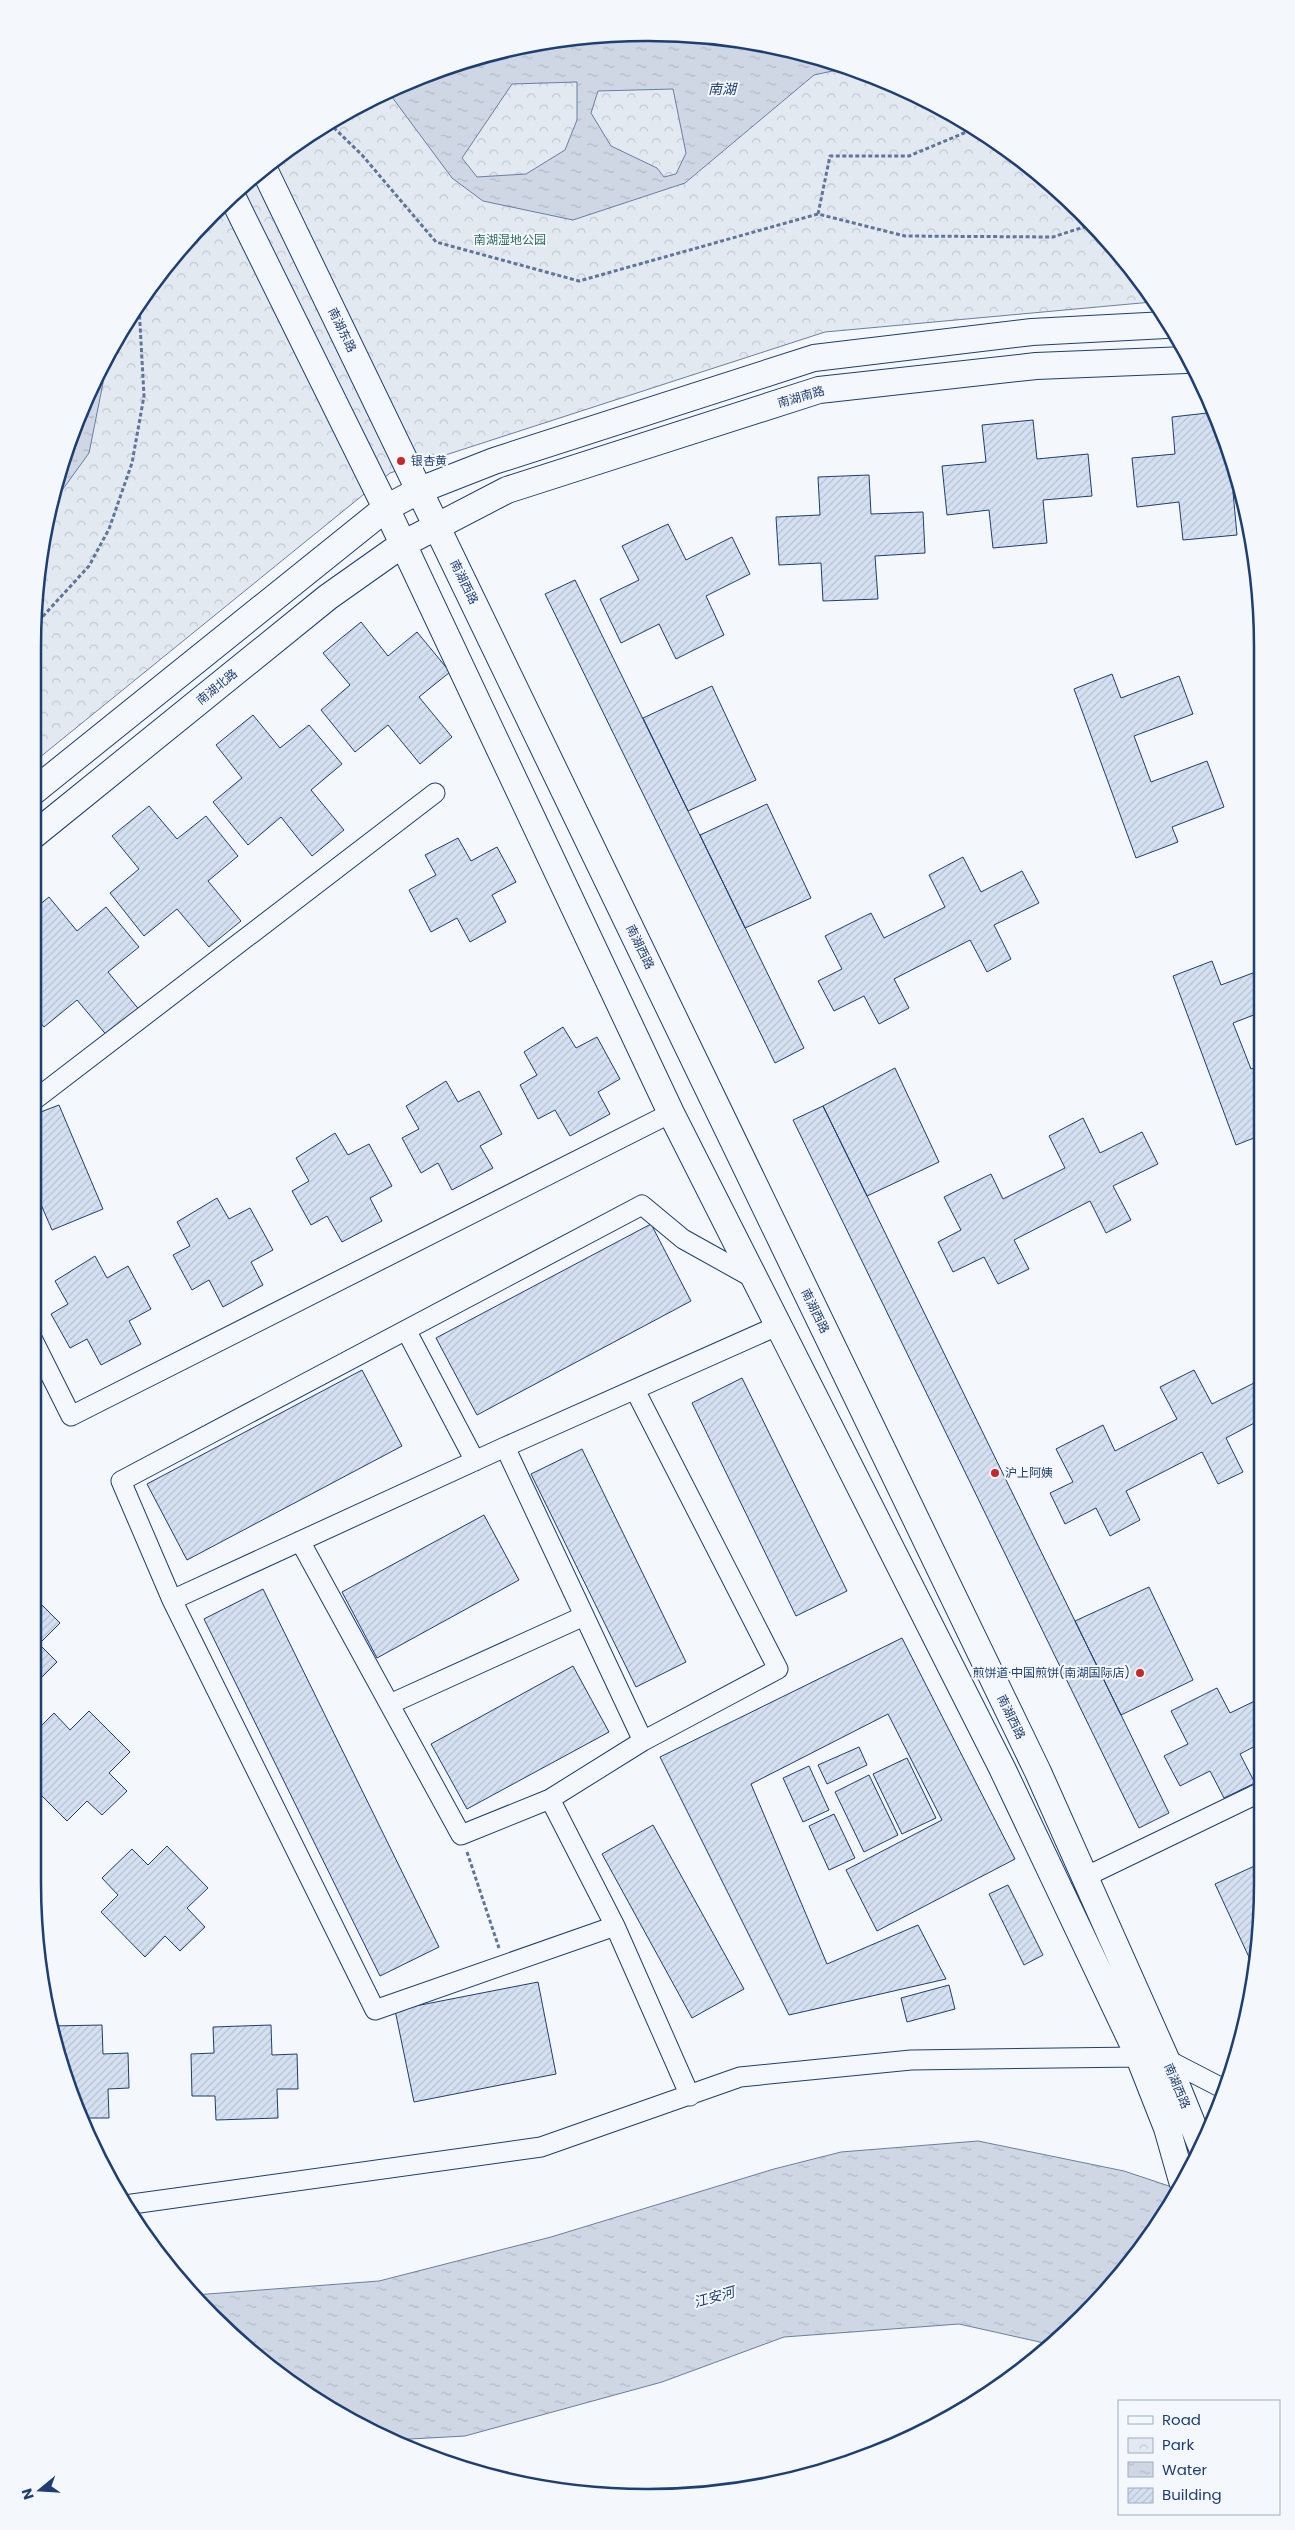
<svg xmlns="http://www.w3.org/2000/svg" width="1295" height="2530" viewBox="0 0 1295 2530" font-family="Poppins,'Noto Sans SC',sans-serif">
	<defs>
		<pattern id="park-crowns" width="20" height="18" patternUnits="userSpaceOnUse" patternTransform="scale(1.25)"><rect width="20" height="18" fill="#e3e9f0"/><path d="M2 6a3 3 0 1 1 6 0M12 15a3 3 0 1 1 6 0" fill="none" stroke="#c2c9d1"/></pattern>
		<pattern id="water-ripples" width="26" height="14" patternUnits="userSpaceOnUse" patternTransform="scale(1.25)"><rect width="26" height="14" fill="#cfd7e4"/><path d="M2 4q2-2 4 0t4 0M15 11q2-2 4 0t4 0" fill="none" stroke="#b1bac7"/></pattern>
		<pattern id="building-hatch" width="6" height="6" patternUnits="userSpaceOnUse" patternTransform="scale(1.25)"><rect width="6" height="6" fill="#d5e0f0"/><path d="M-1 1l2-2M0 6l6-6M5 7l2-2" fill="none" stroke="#b6c1d1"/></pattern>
	</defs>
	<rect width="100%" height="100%" fill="#f4f7fb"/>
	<path fill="url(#park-crowns)" stroke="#687fa3" d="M688,34l119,20 113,42 133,89 83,88 16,29 -327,30 -435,141 -356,289v-154l20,-120 42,-113 64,-102 82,-88 98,-70 110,-50 118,-27z"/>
	<path fill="url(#water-ripples)" stroke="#687fa3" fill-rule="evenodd" d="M688,34l119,20 39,14 -32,7 -129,108 -112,37 -90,-19 -31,-23 -63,-85 61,-28 118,-27zM577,82v38l-12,30 -39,24 -49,3 -15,-19 50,-74zM673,89l13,64 -10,21 -12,3 -7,-9 -46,-22 -20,-33 7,-22z
		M101,367l2,16 -14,70 -39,54 4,-19z
		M978,2141l146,30 54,18 -43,68 -82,88 -94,-21 -175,13 -122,45 -197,54 -73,4 -86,-46 -64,-49 -47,-50 184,-14 172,-44 223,-68 67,-17z"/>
	<path fill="url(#building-hatch)" stroke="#1d3f73" d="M1216,412l21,80h-4l4,43 -54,5 -4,-38 -42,5 -5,-49 43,-4 -3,-37z
		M1033,420l4,39 51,-5 4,42 -49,4 4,43 -54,5 -4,-38 -42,5 -5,-49 44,-4 -4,-37z
		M869,475l2,39 52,-2 2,41 -50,3 3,43 -55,2 -2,-38 -42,2 -3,-48 44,-2 -2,-38z
		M668,524l18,36 46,-23 18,37 -44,22 18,39 -48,24 -17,-35 -38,19 -21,-44 39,-19 -17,-34z
		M575,580l229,468 -29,15 -230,-469z
		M361,622l27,34 29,-24 33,40 -31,25 33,40 -32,27 -32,-39 -33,27 -34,-42 29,-25 -27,-32z
		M1112,674l9,24 58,-22 14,38 -59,22 17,46 56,-21 17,46 -52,20 6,15 -42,16 -62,-169z
		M712,686l44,94 -68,31 -45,-93z
		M253,715l27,33 29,-23 33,39 -31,26 33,40 -32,26 -31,-39 -33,28 -35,-43 29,-24 -26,-33z
		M767,804l44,94 -66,30 -45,-93z
		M149,806l28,33 29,-23 32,40 -30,25 33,40 -32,26 -32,-38 -33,27 -34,-43 29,-24 -27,-33z
		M458,838l13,23 26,-14 19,35 -24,13 14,27 -36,20 -13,-24 -26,14 -22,-42 27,-15 -11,-20z
		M963,857l18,35 41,-21 17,32 -45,22 17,34 -24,13 -17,-32 -76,39 15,29 -30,16 -15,-28 -30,15 -16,-30 24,-12 -17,-33 46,-23 13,25 61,-31 -16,-32z
		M49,897l28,34 29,-24 33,40 -31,25 33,40 -32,26 -32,-38 -33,27 -11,-13v-49l6,-5 -6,-6v-44z
		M1212,961l9,24 37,-14 1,42 -26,10 18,46 8,-3v70l-23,9 -63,-169z
		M563,1027l13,21 21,-11 23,42 -22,13 12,22 -40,22 -15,-26 -17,9 -18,-34 17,-10 -13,-23z
		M895,1068l44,94 -72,34 -44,-90z
		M446,1081l12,21 21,-11 23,43 -22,12 13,22 -41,22 -14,-27 -17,10 -19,-35 17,-9 -13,-23z
		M59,1105l44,104 -51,21 -19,-44v-71z
		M823,1106l346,707 -30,15 -346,-708z
		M1083,1118l17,35 42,-21 16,32 -45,22 18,34 -25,13 -16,-32 -76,39 15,29 -31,15 -14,-27 -31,15 -15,-30 23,-12 -17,-33 47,-23 12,25 62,-31 -16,-32z
		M335,1133l13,22 21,-11 23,42 -22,12 12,23 -40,21 -15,-26 -16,9 -19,-34 17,-10 -13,-23z
		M217,1198l12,21 21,-11 23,42 -22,12 12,23 -40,22 -14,-27 -17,10 -19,-35 17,-9 -13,-24z
		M651,1224l40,77 -214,114 -41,-77z
		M95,1256l12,22 21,-12 23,43 -22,12 12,23 -40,21 -14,-26 -17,9 -19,-34 17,-10 -13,-23z
		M362,1370l40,76 -215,114 -40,-76z
		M1194,1370l18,34 42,-21 6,12v25l-34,18 17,34 -25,12 -16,-32 -76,39 14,29 -30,16 -14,-28 -31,16 -15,-31 23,-11 -17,-33 47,-24 12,26 62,-32 -17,-32z
		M742,1378l105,213 -51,25 -104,-213z
		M582,1449l104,213 -50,25 -105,-213z
		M484,1515l35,65 -142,78 -35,-66z
		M1149,1587l44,93 -72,35 -46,-94z
		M263,1589l176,358 -59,29 -176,-357z
		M33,1596l27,27 -21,21 18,18 -24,24z
		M902,1638l113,221 -138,72 -31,-61 96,-50 -54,-106 -137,70 76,180 91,-39 28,54 -157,36 -129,-258z
		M573,1666l36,66 -142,77 -36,-65z
		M1217,1688l13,25 31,-15v45l-21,11 15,29 -31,15 -14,-27 -30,15 -16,-30 24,-12 -17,-33z
		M89,1711l41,41 -21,21 18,18 -25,24 -15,-14 -20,20 -34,-34v-21l7,-7 -7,-7v-18l21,-21 16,17z
		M859,1747l8,18 -40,19 -9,-19z
		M907,1758l29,60 -34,16 -29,-60z
		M809,1766l20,44 -26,12 -20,-44z
		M869,1775l29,60 -34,17 -29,-60z
		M834,1814l21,44 -26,12 -20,-44z
		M653,1825l91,164 -52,29 -90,-164z
		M167,1846l41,42 -21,20 18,19 -25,24 -15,-15 -20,21 -44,-45 17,-17 -16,-17 30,-29 16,16z
		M1261,1863v59l-7,46 -39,-84z
		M1008,1885l35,70 -19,10 -35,-71z
		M538,1982l18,92 -142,28 -19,-92z
		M949,1985l6,24 -48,13 -6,-24z
		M102,2025l1,29 25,-1 1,35 -21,1 1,29h-27l-17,-38 -14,-54z
		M271,2025l1,30 25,-1 1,35h-21l1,29 -62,2 -1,-24h-23l-1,-42 23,-1 -1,-26z"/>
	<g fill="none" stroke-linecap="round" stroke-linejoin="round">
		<defs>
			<path id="minor" d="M33,1101l402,-308
				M406,1330l69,131
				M33,1340l38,76 600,-303
				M505,1447l138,294
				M300,1541l161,294 89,-36 93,-58 135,-72 -143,-279
				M172,1600l-51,-119 521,-276 41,34 70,39
				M390,1704l194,-88
				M550,1799l65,127
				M1085,1877l176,-85
				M690,2096l-75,-170 -240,84 -203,-410 333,-153 272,-121
				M125,2205l416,-58 199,-70 171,-17 228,-3 27,2 58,30"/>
			<path id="secondary" d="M264,169l774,1603 128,287 36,89
				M232,196l154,312 285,605 331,655 137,289 28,71 15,53
				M34,791l352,-283 34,-18 74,-29 320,-103 218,-26 134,-7
				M34,835l294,-238 75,-53 104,-54 312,-100 217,-24 150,-6"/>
		</defs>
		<use href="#minor" stroke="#1d3f73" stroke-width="21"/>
		<use href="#secondary" stroke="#1d3f73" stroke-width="28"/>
		<path stroke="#5e769c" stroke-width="3" stroke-dasharray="4 2.5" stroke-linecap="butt" d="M329,123l33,32 74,87 143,39 239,-67 87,22 148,1 37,-12
			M818,214l12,-58h79l62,-26
			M34,626l55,-60 20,-37 23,-66 12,-67 -5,-90
			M467,1852l32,96"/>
		<use href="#minor" stroke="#f4f7fb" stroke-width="19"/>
		<use href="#secondary" stroke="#f4f7fb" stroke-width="26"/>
	</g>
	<g fill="#c62828" stroke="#f4f7fb" stroke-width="2">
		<circle cx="401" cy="461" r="5"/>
		<circle cx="995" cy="1473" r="5"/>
		<circle cx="1140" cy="1673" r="5"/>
	</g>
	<g text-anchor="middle" stroke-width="4" stroke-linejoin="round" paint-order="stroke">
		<g font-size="12" fill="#2c6c60" stroke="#f4f7fb">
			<text x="510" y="244">南湖湿地公园</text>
		</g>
		<g font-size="12" fill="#1d3f73" stroke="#f4f7fb">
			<text transform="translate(342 330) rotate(64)" y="4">南湖东路</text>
			<text transform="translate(801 397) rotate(-16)" y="4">南湖南路</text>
			<text transform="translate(464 582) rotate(64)" y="4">南湖西路</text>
			<text transform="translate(217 687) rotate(-39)" y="4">南湖北路</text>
			<text transform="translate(640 947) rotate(64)" y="4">南湖西路</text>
			<text transform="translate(815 1311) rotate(64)" y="4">南湖西路</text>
			<text transform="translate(1011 1717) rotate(64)" y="4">南湖西路</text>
			<text transform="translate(1177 2086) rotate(67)" y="4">南湖西路</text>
		</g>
		<g font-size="12" fill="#1d3f73" stroke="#f4f7fb" text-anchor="start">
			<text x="411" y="465">银杏黄</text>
			<text x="1005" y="1477">沪上阿姨</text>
			<text x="1130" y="1677" text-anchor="end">煎饼道·中国煎饼(南湖国际店)</text>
		</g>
		<g font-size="14" font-style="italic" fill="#1d3f73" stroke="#f4f7fb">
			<text x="722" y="94">南湖</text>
			<text transform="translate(714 2297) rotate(-16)" y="5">江安河</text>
		</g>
	</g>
	<path d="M0 0H1295V2530H0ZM647 41H648A606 606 0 0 1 1254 647V1883A606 606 0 0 1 648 2489H647A606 606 0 0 1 41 1883V647A606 606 0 0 1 647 41Z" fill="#f4f7fb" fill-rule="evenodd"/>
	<path fill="none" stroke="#1d3f73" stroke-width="2.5" d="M647 41H648A606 606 0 0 1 1254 647V1883A606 606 0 0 1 648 2489H647A606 606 0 0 1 41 1883V647A606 606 0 0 1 647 41Z"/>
	<rect x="1118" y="2400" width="162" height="115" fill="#f4f7fb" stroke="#9eadc5"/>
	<rect x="1128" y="2416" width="25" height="8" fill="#f4f7fb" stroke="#9eadc5"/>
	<text x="1162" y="2425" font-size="15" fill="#1d3f73">Road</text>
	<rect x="1128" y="2438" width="25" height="15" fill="url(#park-crowns)" stroke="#9eadc5"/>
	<text x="1162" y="2450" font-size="15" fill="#1d3f73">Park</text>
	<rect x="1128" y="2462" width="25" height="15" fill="url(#water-ripples)" stroke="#9eadc5"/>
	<text x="1162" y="2475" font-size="15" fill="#1d3f73">Water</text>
	<rect x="1128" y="2488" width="25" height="15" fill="url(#building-hatch)" stroke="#9eadc5"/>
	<text x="1162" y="2500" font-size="15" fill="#1d3f73">Building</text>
	<g transform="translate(40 2490) rotate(252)" stroke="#f4f7fb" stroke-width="4" paint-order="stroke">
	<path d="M0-4L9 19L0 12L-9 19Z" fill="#1d3f73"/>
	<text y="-8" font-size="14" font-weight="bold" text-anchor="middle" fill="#1d3f73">N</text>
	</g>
</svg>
